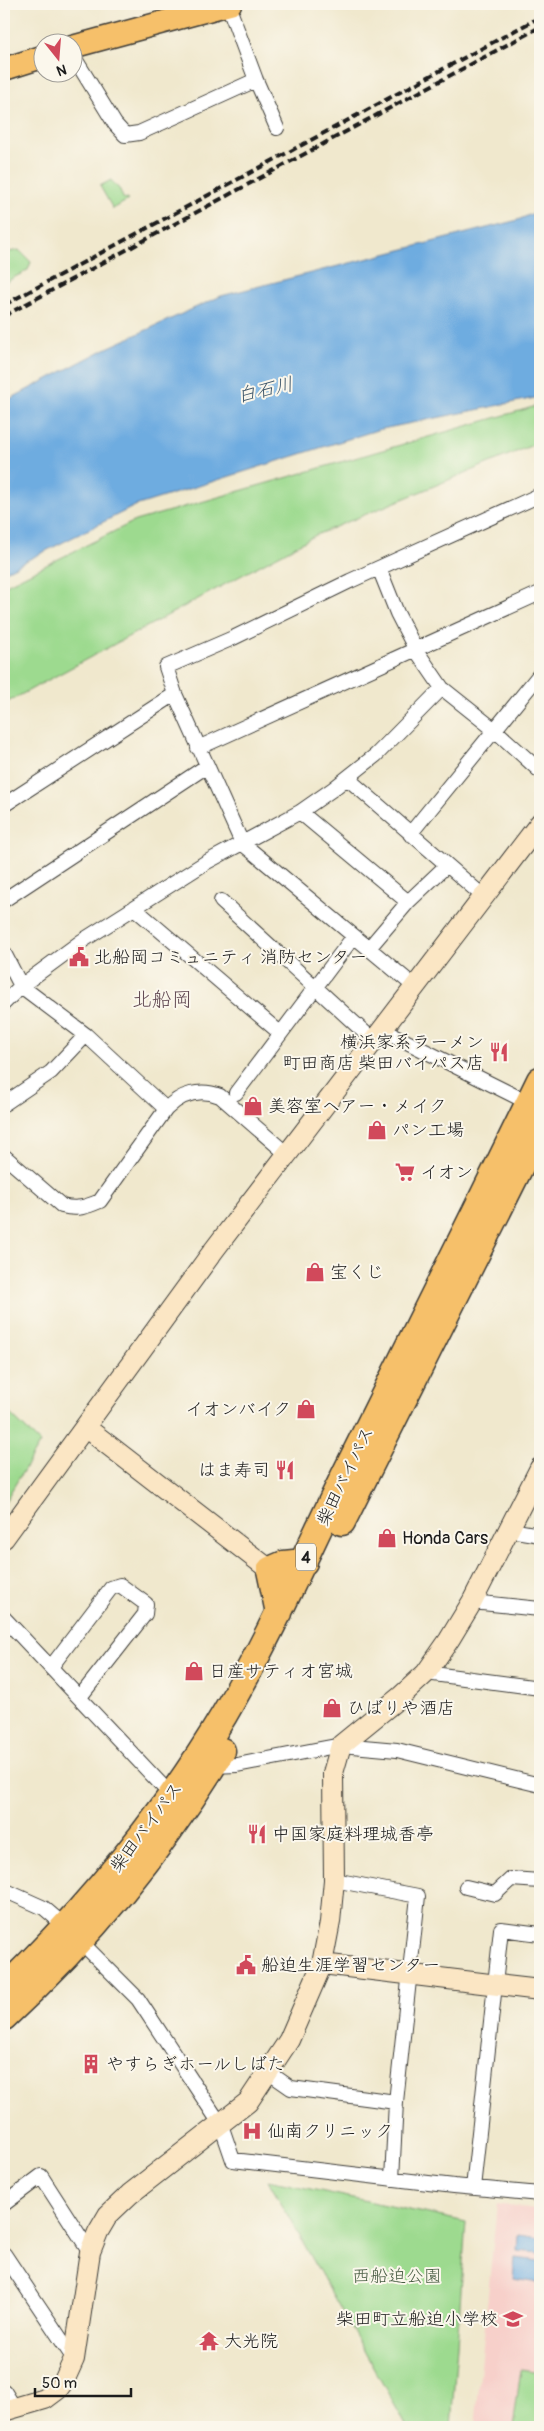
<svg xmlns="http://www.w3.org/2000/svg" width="544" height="2431" viewBox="0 0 544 2431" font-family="Pangolin,'Klee One',sans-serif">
	<rect width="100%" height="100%" fill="#fbf7ec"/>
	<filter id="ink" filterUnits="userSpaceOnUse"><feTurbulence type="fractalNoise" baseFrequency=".02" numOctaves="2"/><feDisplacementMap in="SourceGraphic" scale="10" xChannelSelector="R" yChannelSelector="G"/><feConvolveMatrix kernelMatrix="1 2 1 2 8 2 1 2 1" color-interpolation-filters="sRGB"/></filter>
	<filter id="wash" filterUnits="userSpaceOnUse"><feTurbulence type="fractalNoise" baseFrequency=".0096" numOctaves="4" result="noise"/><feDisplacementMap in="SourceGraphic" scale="20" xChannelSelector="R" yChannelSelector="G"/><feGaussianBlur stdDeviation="1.12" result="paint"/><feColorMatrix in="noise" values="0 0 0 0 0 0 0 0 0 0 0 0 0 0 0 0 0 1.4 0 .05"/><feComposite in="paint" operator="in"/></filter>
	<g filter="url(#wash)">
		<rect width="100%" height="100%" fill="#f0e8cd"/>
		<path fill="#f7d0ca" d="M497,2204l43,7v216h-65z"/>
		<path fill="#9dda8f" stroke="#5c7b56" d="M111,180l9,10 3,8 5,2 -15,9 -13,-23z
			M19,250l12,12 -3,8 -24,13v-30z
			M540,405v37l-224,93 -312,169v-118l131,-65z
			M5,1409l35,34 -36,60v-92z
			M268,2180l198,42 -15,205h-44z
			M521,2370l19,3v54h-27z"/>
		<path fill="#6eace0" stroke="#45647e" d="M540,210v187l-163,33 -242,76 -131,66v-170l103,-54 114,-52 297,-76z
			M518,2235l22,3v15l-23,-2z
			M515,2258l25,3v22l-27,-4z"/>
	</g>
	<g filter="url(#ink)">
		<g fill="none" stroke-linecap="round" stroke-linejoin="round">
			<defs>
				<path id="street" d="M228,5l28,75 21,48
					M72,54l43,70 10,11 14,-2 117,-53
					M379,568l18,45 19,37 26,38 54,43 44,40
					M175,694l-9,-27 67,-29 117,-57 190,-86
					M198,748l342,-155
					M347,778l137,119
					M4,805l171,-111 67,149 172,143
					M300,812l108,90
					M410,834l130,-160
					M4,900l203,-134
					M221,901l154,141
					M134,908l146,125
					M369,948l39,-46 39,-37
					M4,953l17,33 65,49 80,74
					M4,1003l17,-17 61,-45 123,-78 95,-51 33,-23 43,-34 66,-67
					M383,1030l146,73
					M236,1093l118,-157
					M4,1104l47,-32 35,-37
					M4,1156l58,50c15,4 24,1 38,-5l66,-92c15,-15 34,-21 54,-13l68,59
					M510,1530l30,5
					M472,1602l68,7
					M4,1618l167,177
					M51,1667l60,-79 9,-3 26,19 -1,10 -65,83
					M426,1673l114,15
					M213,1766l24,-1 104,-20 56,5 143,35
					M334,1880l84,16 -22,206 -4,77
					M466,1887l29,7 16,-15 29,2
					M4,1890l40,18 21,18 73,73 83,126 12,35 221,26 86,8
					M268,2072l23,16 105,14
					M473,2188l28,-259 39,5
					M4,2204l37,-28 49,76
					M4,2254l70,105
					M4,2391l11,18"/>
				<path id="secondary" d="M85,1427l185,143
					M4,1538l210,-288 326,-427
					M322,1964l218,26
					M4,2411l41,-12 12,-9 7,-9 10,-22 16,-107 8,-20 10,-17 22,-21 118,-92 41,-62 33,-76 8,-42 4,-42 -1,-107 8,-28 59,-48 26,-24 23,-33 23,-38 68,-134"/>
				<path id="primary" d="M72,47l158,-43
					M4,69l38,-12"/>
				<path id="highway" d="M342,1522l198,-395
					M279,1613l-9,-43 14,-6 20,-2
					M4,1989c83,-81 160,-173 220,-274 46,-78 82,-162 122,-243 65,-130 130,-261 194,-392
					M4,2017c87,-80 156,-165 218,-266"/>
			</defs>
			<use href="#street" stroke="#3c3b37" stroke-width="16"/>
			<use href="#secondary" stroke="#3c3b37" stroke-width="22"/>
			<use href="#primary" stroke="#3c3b37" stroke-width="25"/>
			<use href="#highway" stroke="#3c3b37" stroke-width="29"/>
			<use href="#street" stroke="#fff" stroke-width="14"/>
			<use href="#secondary" stroke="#fbe6c4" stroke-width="20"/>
			<use href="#primary" stroke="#f6c06b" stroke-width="22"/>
			<use href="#highway" stroke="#f6c06b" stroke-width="26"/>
			<path stroke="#1c1c1c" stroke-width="4" stroke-dasharray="8 4" stroke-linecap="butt" d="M4,305l536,-288
				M4,316l536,-289"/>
		</g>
	</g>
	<defs>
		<symbol id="civic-bare" viewBox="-9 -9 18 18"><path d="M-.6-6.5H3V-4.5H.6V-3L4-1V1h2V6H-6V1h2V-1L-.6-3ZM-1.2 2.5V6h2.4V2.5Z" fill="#d1495b" stroke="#fbf7ec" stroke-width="2.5" paint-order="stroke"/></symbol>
		<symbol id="restaurant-bare" viewBox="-9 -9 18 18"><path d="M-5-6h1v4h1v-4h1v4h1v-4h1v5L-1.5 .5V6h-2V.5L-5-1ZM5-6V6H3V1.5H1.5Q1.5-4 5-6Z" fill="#d1495b" stroke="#fbf7ec" stroke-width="2.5" paint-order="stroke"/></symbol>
		<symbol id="shop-bare" viewBox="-9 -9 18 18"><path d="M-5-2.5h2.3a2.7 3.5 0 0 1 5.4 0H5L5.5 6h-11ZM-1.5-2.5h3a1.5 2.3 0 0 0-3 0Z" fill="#d1495b" stroke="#fbf7ec" stroke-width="2.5" paint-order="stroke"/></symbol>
		<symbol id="supermarket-bare" viewBox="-9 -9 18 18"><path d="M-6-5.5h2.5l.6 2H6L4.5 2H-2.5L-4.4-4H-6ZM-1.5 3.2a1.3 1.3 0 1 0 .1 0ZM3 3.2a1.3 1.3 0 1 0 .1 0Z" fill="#d1495b" stroke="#fbf7ec" stroke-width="2.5" paint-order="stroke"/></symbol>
		<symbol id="building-bare" viewBox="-9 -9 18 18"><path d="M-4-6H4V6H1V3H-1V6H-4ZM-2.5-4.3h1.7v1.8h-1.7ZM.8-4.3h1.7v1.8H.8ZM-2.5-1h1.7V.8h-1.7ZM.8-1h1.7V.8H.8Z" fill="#d1495b" stroke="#fbf7ec" stroke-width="2.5" paint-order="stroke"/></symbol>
		<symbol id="hospital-bare" viewBox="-9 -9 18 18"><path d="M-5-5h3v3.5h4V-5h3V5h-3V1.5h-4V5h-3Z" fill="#d1495b" stroke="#fbf7ec" stroke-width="2.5" paint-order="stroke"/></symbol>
		<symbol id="school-bare" viewBox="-9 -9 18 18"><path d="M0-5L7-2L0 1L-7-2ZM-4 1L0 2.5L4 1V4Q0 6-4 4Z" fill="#d1495b" stroke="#fbf7ec" stroke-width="2.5" paint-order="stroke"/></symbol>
		<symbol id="temple-bare" viewBox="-9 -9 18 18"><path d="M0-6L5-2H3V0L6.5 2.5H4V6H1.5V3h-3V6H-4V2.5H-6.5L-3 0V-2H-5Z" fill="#d1495b" stroke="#fbf7ec" stroke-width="2.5" paint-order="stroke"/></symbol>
	</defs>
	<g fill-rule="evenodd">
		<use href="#civic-bare" x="65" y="943" width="28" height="28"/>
		<use href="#restaurant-bare" x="485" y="1038" width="28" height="28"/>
		<use href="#shop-bare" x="239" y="1092" width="28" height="28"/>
		<use href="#shop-bare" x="363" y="1116" width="28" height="28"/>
		<use href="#supermarket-bare" x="391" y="1158" width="28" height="28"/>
		<use href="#shop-bare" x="301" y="1258" width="28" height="28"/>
		<use href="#shop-bare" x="292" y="1395" width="28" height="28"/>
		<use href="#restaurant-bare" x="271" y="1456" width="28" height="28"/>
		<use href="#shop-bare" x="373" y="1524" width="28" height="28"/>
		<use href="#shop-bare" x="180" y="1657" width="28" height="28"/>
		<use href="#shop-bare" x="318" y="1694" width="28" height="28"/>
		<use href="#restaurant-bare" x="243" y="1820" width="28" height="28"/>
		<use href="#civic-bare" x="232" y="1951" width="28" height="28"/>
		<use href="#building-bare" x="77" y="2050" width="28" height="28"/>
		<use href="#hospital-bare" x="238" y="2117" width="28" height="28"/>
		<use href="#school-bare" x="499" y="2305" width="28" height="28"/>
		<use href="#temple-bare" x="195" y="2327" width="28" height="28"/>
	</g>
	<g text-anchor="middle" stroke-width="4" stroke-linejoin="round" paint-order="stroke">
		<rect fill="#fbf7ec" stroke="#5f5e5a" stroke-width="1" x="296" y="1543.5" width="20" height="27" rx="4"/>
		<g font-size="16" font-weight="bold" fill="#1c1c1c">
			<text x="306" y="1563">4</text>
		</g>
		<g font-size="18" fill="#1c1c1c" stroke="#fbf7ec" text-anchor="start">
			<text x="94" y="963">北船岡コミュニティ 消防センター</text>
			<text x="484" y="1048" text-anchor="end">横浜家系ラーメン<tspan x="484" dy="21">町田商店 柴田バイパス店</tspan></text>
			<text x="268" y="1112">美容室ヘアー・メイク</text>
			<text x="392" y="1136">パン工場</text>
			<text x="420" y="1178">イオン</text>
			<text x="330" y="1278">宝くじ</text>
			<text x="291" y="1415" text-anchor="end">イオンバイク</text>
			<text x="270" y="1476" text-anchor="end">はま寿司</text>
			<text x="402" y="1544">Honda Cars</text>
			<text x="209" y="1677">日産サティオ宮城</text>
			<text x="347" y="1714">ひばりや酒店</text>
			<text x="272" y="1840">中国家庭料理城香亭</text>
			<text x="261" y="1971">船迫生涯学習センター</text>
			<text x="106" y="2070">やすらぎホールしばた</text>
			<text x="267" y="2137">仙南クリニック</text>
			<text x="498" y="2325" text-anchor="end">柴田町立船迫小学校</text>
			<text x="224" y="2347">大光院</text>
		</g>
		<g font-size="18" fill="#1c1c1c" stroke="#fbf7ec">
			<text transform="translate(345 1476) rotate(-64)" y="6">柴田バイパス</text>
			<text transform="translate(146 1827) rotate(-53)" y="6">柴田バイパス</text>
		</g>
		<g font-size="18" fill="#495e44" stroke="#fbf7ec">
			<text x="397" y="2282">西船迫公園</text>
		</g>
		<g font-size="19" font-style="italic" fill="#3d566a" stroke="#fbf7ec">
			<text transform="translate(265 389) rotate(-13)" y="7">白石川</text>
		</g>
		<g font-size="20" fill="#654d56" stroke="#fbf7ec">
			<text x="162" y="1006">北船岡</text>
		</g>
	</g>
	<rect width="544" height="2431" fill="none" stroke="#fbf7ec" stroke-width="20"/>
	<g transform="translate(58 58) rotate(163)"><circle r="24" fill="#fbf7ec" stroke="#a29f99"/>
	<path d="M0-4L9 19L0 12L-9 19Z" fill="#d1495b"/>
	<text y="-8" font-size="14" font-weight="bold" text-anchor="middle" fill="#1c1c1c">N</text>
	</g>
	<path d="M35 2388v8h96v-8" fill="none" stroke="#1c1c1c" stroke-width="2.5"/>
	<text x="42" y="2388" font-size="15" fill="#1c1c1c" stroke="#fbf7ec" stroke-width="4" paint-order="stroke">50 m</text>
</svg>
